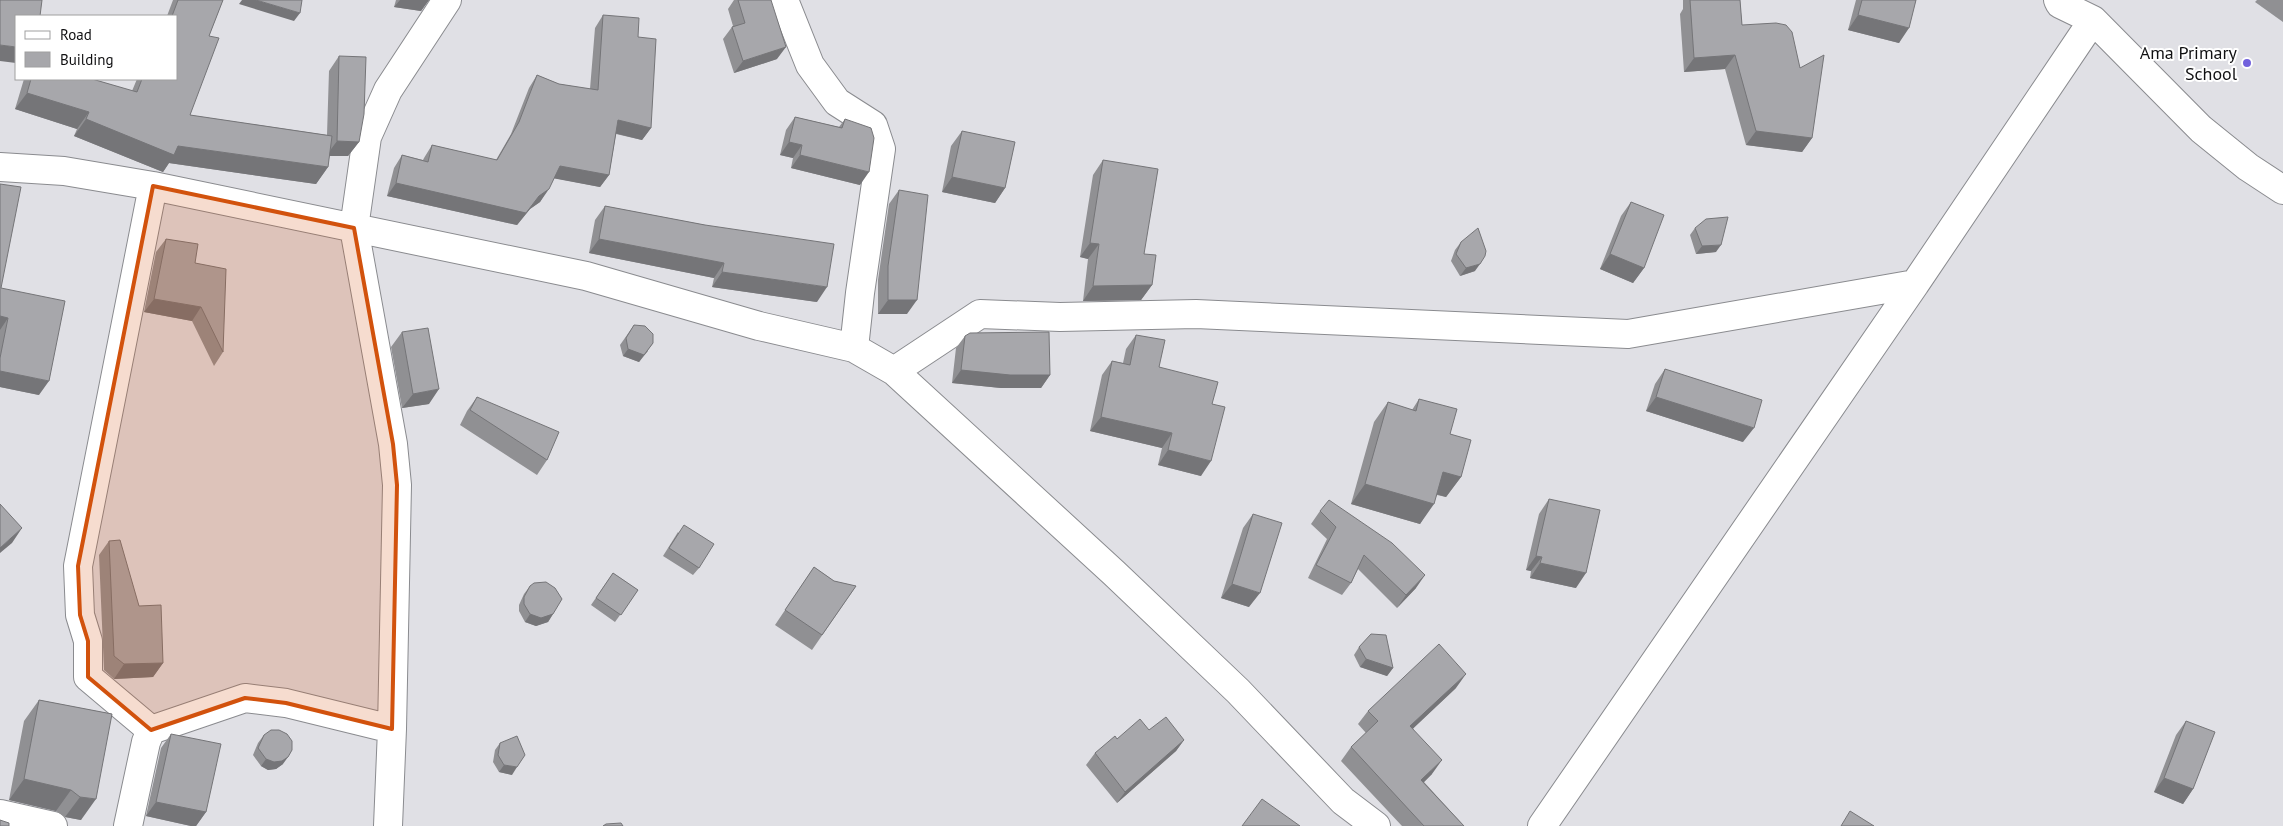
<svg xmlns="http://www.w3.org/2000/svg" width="2283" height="826" viewBox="0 0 2283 826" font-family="'PT Sans',sans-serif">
	<rect width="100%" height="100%" fill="#e0e0e5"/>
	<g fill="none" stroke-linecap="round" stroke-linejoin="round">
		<defs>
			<path id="street" d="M784,0l26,65 27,37 36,23 8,24 -21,144 -6,55
				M2058,0l2,4 33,16 108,109 47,38 35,23
				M0,167l64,4 89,15 433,90 173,50 95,22 40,23 220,202 124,118 105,110 33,25
				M894,371l86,-57 80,3 136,-3 432,20 287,-50 178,-264
				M151,730l94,-32 41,5 106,26
				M0,814l53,12
				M128,826l18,-84 5,-12 -63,-53v-36l-8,-26 -2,-49 75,-380
				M388,826l4,-97 5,-244 -4,-41 -39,-216 13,-91 21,-47 59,-90
				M1542,826l373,-542"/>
		</defs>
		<use href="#street" stroke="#8a8b8f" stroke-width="30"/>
		<use href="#street" stroke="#fff" stroke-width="28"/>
	</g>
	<path fill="#909093" d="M173,0h50l-14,36 -19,79 137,20 2,-64 10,-15 20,86 -11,14h-19l-1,11 -12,17 -147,-21 -6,9 -89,-36 3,-7 -62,-20 9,-30h68l40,12 5,-12h39v-63h-9z
		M396,0h33l-8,11 -27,-4z
		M734,0h37l6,59 -43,14 -11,-34 9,-12 1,-1 -5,-17z
		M1683,0h57l2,25 70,113 -10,14 -56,-7 -21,-76 -41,3 -4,-58 3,-5z
		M1856,0h60l-17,43 -51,-13z
		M2257,0h26v22l-28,-20z
		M603,15l35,22 13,91 -9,12 -26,-6 -7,41 -9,12 -46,-9 -14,24 -10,7 -13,16 -130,-29 7,-28 8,-13 21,5 1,-2 8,-13 64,15 15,-26 18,-46 8,-13 22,9 31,5 5,-61z
		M795,117l44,10 6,-8 15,66 -69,-17 2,-10 -13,-3 6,-25z
		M962,131l43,57 -10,15 -53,-11 9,-46z
		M1103,160l41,94 8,31 -11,15 -58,1 5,-42 -8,-2 13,-82z
		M0,184l1,104 38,107 -39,-8z
		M899,190l8,124h-29v-34l11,-76z
		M1631,202l13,66 -11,15 -33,-14 21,-53z
		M605,206l100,19 112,77 -105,-15 2,-9 -125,-25 6,-33z
		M1695,228l21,24 -20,2 -6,-19z
		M166,239l29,24 28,89 -9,14 -22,-45 -48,-9 12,-60z
		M1461,242l14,29 -15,5 -9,-15 4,-11z
		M634,325l14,26 -9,11 -16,-6 -3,-11z
		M402,332l27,72 -27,4 -11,-61z
		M1136,335l23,32 53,37 -11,72 -43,-11 4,-17 -72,-17 12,-56 10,-14 11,2 3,-14z
		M965,336l85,39 -9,13h-40l-49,-5 4,-35z
		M1665,369l78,73 -97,-31 9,-27z
		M477,397l70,63 -10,15 -77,-50 7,-14z
		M1419,399l31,35 11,43 -15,20 -9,-2 -17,29 -69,-20 23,-82 14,-20 24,8z
		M1549,499l27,89 -46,-10 1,-7 -5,-1 13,-56z
		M1320,511l96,77 -19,20 -39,-39 -7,14 -9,12 -34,-17 19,-39 -16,-15z
		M1253,514l-4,93 -28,-9 22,-70z
		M678,532l21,36 -6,7 -30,-19z
		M109,541l54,122 -10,14 -39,2 -10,-9 -5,-115z
		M814,567l20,14 22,5 -44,64 -37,-25z
		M613,573l25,17 -23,32 -24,-17z
		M530,586l23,28 -5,8 -12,4 -11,-4 -6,-11v-6l5,-11z
		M1359,647l34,21 -6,8 -27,-9 -6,-12z
		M1456,688l-43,40 19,46 -8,8 40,44h-62l-61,-65 10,-14 15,-14 -8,-9 10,-13z
		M39,700l73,14 -31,106 -16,-3 -9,-6 -47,-11 15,-79z
		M2186,721l7,68 -10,15 -29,-12 22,-57z
		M1149,730l35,10 -8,11 -59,52 -31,-38 9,-12 22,-14z
		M171,734l35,78 -10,14h-5l-45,-10 15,-68z
		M264,735l19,29 -7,5 -8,1 -7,-4 -8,-11 5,-12z
		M500,743l12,32 -13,-3 -6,-10 2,-12z"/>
	<path fill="#757578" d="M242,0h14l44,13 -6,8 -55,-17z
		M400,0h29l-8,11 -27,-4z
		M1858,15l51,13 -10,15 -51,-13z
		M0,45l16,2v16l-16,-2z
		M786,47l-9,12 -43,14 9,-12z
		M1735,55l-10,14 -41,3 10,-14z
		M27,93l62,19 -12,17 -62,-20z
		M86,119l92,27 150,21 -12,17 -147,-21 -6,9 -89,-36z
		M618,120l33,8 -9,12 -32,-8z
		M1756,131l56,7 -10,14 -56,-7z
		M337,141l22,1 -11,14h-22z
		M789,142l13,3 -9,13 -13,-3z
		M800,155l69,17 -9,13 -69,-17z
		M560,166l49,9 -9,12 -48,-9z
		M952,177l53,11 -10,15 -53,-11z
		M396,183l143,13 10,-7 -9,13 -10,7 -13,16 -130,-29z
		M599,239l125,24 -10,15 -125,-25z
		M1090,243l9,1 -11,15 -8,-2z
		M1721,245l-5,7 -20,2 6,-8z
		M1610,254l34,14 -11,15 -33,-14z
		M1480,264l-5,7 -15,5 6,-8z
		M722,272l105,15 -10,15 -105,-15z
		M1152,285l-11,15 -58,1 10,-15z
		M154,299l47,8 -9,14 -48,-9z
		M888,300h29l-10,14h-29z
		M0,316l8,2 -8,12z
		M653,343l-14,19 -16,-6 5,-7z
		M961,370l89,5 -9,13h-40l-49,-5z
		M0,371l49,10 -10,14 -39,-8z
		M439,389l-10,15 -27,4 11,-14z
		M1656,397l98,31 -11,14 -97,-31z
		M1101,417l71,16 -10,15 -72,-17z
		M1168,450l43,11 -10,15 -43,-11z
		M1443,472l18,5 -15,20 -17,-5z
		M1365,484l69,20 -14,20 -69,-20z
		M22,528l-10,15 -12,10v-5z
		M1536,556l6,1 -11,14 -5,-1z
		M1540,563l46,10 -10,15 -46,-10z
		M1425,575l-9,13 -19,20 9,-13z
		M1232,584l28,9 -11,14 -28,-9z
		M530,614h23l-5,8 -12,4 -11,-4z
		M1366,659l27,9 -6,8 -27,-9z
		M163,663l-10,14 -39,2 10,-15z
		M1466,674l-10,14 -55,52 9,-14z
		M1184,740l-8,11 -59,52 8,-11z
		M288,757l-5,7 -7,5 -8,1 -7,-4 5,-7z
		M1442,760l-10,14 -20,20 9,-14z
		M504,765l13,2 -5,8 -13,-3z
		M2164,778l29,11 -10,15 -29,-12z
		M24,779l47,11 -15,21 -47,-11z
		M80,797l16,2 -15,21 -16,-3z
		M156,802l50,10 -10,14h-5l-45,-10z"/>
	<path fill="#a7a7ab" stroke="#757578" d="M0,0h42l-2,16h-24v31l-16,-2z
		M178,0h45l-14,36 10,2 -29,77 142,21 -4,31 -150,-21 -4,9 -88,-36 3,-7 -62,-19 4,-14h61l45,13 5,-13h34v-63h-4z
		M256,0h46l-2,13z
		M738,0h33l15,47 -43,14 -11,-34 13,-4z
		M1690,0h50l2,25 34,-2 10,2 6,7 8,36 24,-13 -12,83 -56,-7 -21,-76 -41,3z
		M1862,0h54l-7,28 -51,-13z
		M603,15l36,3 -1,19 18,2 -5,89 -33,-8 -9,55 -49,-9 -11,23 -10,7 -13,17 -130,-30 6,-28 26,7 4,-17 65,15 22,-38 18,-47 22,9 39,6z
		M339,56l27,1 -2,57 -5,28 -22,-1z
		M795,117l47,11 3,-9 26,9 3,10 -5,34 -69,-17 2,-10 -13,-3z
		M962,131l53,11 -10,46 -53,-11z
		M1103,160l55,9 -14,85 12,1 -4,30 -59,1 6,-42 -9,-1z
		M0,184l21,3 -20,101 64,13 -16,80 -49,-10v-13l8,-40 -8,-2z
		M899,190l29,5 -11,105h-29v-34z
		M1631,202l33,13 -20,53 -34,-14z
		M605,206l100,19 129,19 -7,43 -105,-15 2,-9 -125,-24z
		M1728,217l-7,28 -19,1 -7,-18 11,-9z
		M1478,228l8,23 -1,5 -5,8 -14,4 -10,-14 5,-12z
		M166,239l32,5 -3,19 31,6 -3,83 -22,-45 -47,-8z
		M634,325l11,1 8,8v9l-9,12 -16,-6 -2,-11z
		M428,328l11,61 -26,5 -11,-62z
		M1049,332l1,43h-40l-49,-5 4,-34 5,-3z
		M1136,335l29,5 -6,27 59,15 -6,22 13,3 -14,54 -43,-11 4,-17 -71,-16 11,-56 18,4z
		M1665,369l97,31 -8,28 -98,-31z
		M477,397l82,35 -12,28 -77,-50z
		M1419,399l38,10 -7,25 21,6 -10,37 -18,-5 -9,32 -69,-20 23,-82 28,9z
		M1549,499l51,11 -14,63 -46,-10 2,-6 -6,-1z
		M1329,500l63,43 33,32 -19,20 -42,-40 -13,28 -35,-18 20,-38 -16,-16z
		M0,504l22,24 -22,20z
		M1253,514l29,9 -22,70 -28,-9z
		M684,525l30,19 -15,24 -30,-20z
		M120,540l19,66 22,-1 2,58 -39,1 -10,-8 -5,-115z
		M814,567l20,14 22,5 -34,49 -37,-25z
		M613,573l25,17 -17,25 -25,-17z
		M546,582l9,6 7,11 -9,15 -12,4 -11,-4 -6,-10v-7l6,-11 4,-3z
		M1371,634l15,1 7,33 -27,-9 -7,-12z
		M1439,644l27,30 -56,52 32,34 -21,20 43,46h-40l-73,-79 27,-26 -10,-10z
		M39,700l73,14 -16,85 -16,-2 -9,-7 -47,-11z
		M1166,717l18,23 -59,52 -30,-39 20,-17 2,3 23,-20 9,11z
		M2186,721l29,11 -22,57 -29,-11z
		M271,730h8l8,4 5,7v9l-4,7 -6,4 -8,1 -8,-3 -8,-11 6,-13z
		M171,734l50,10 -15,68 -50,-10z
		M517,736l8,19 -8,12 -13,-2 -6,-10 2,-12z
		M1262,799l38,27h-58z
		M1850,811l24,15h-33z
		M0,820l9,3v3h-9z
		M621,823l2,3h-20l3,-2z"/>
	<path fill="#d2520d" fill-opacity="0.2" stroke="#d2520d" stroke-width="4" stroke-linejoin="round" d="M153,186l201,42 39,216 4,41 -5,244 -106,-26 -41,-5 -94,32 -63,-53v-36l-8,-26 -2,-49z"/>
	<circle fill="#7362dd" stroke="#fff" stroke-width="2" cx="2247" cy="63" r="5"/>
	<g text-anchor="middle" stroke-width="4" stroke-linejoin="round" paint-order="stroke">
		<g font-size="18" fill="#101012" stroke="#fff" text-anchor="end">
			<text x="2237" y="59">Ama Primary<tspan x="2237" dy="21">School</tspan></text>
		</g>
	</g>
	<rect x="15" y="15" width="162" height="65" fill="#ffffff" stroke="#9f9fa0"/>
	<rect x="25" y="31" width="25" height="8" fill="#ffffff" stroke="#9f9fa0"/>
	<text x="60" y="40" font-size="15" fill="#101012">Road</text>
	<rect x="25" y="52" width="25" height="15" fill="#a7a7ab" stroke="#9f9fa0"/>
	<text x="60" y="65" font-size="15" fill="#101012">Building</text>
</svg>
